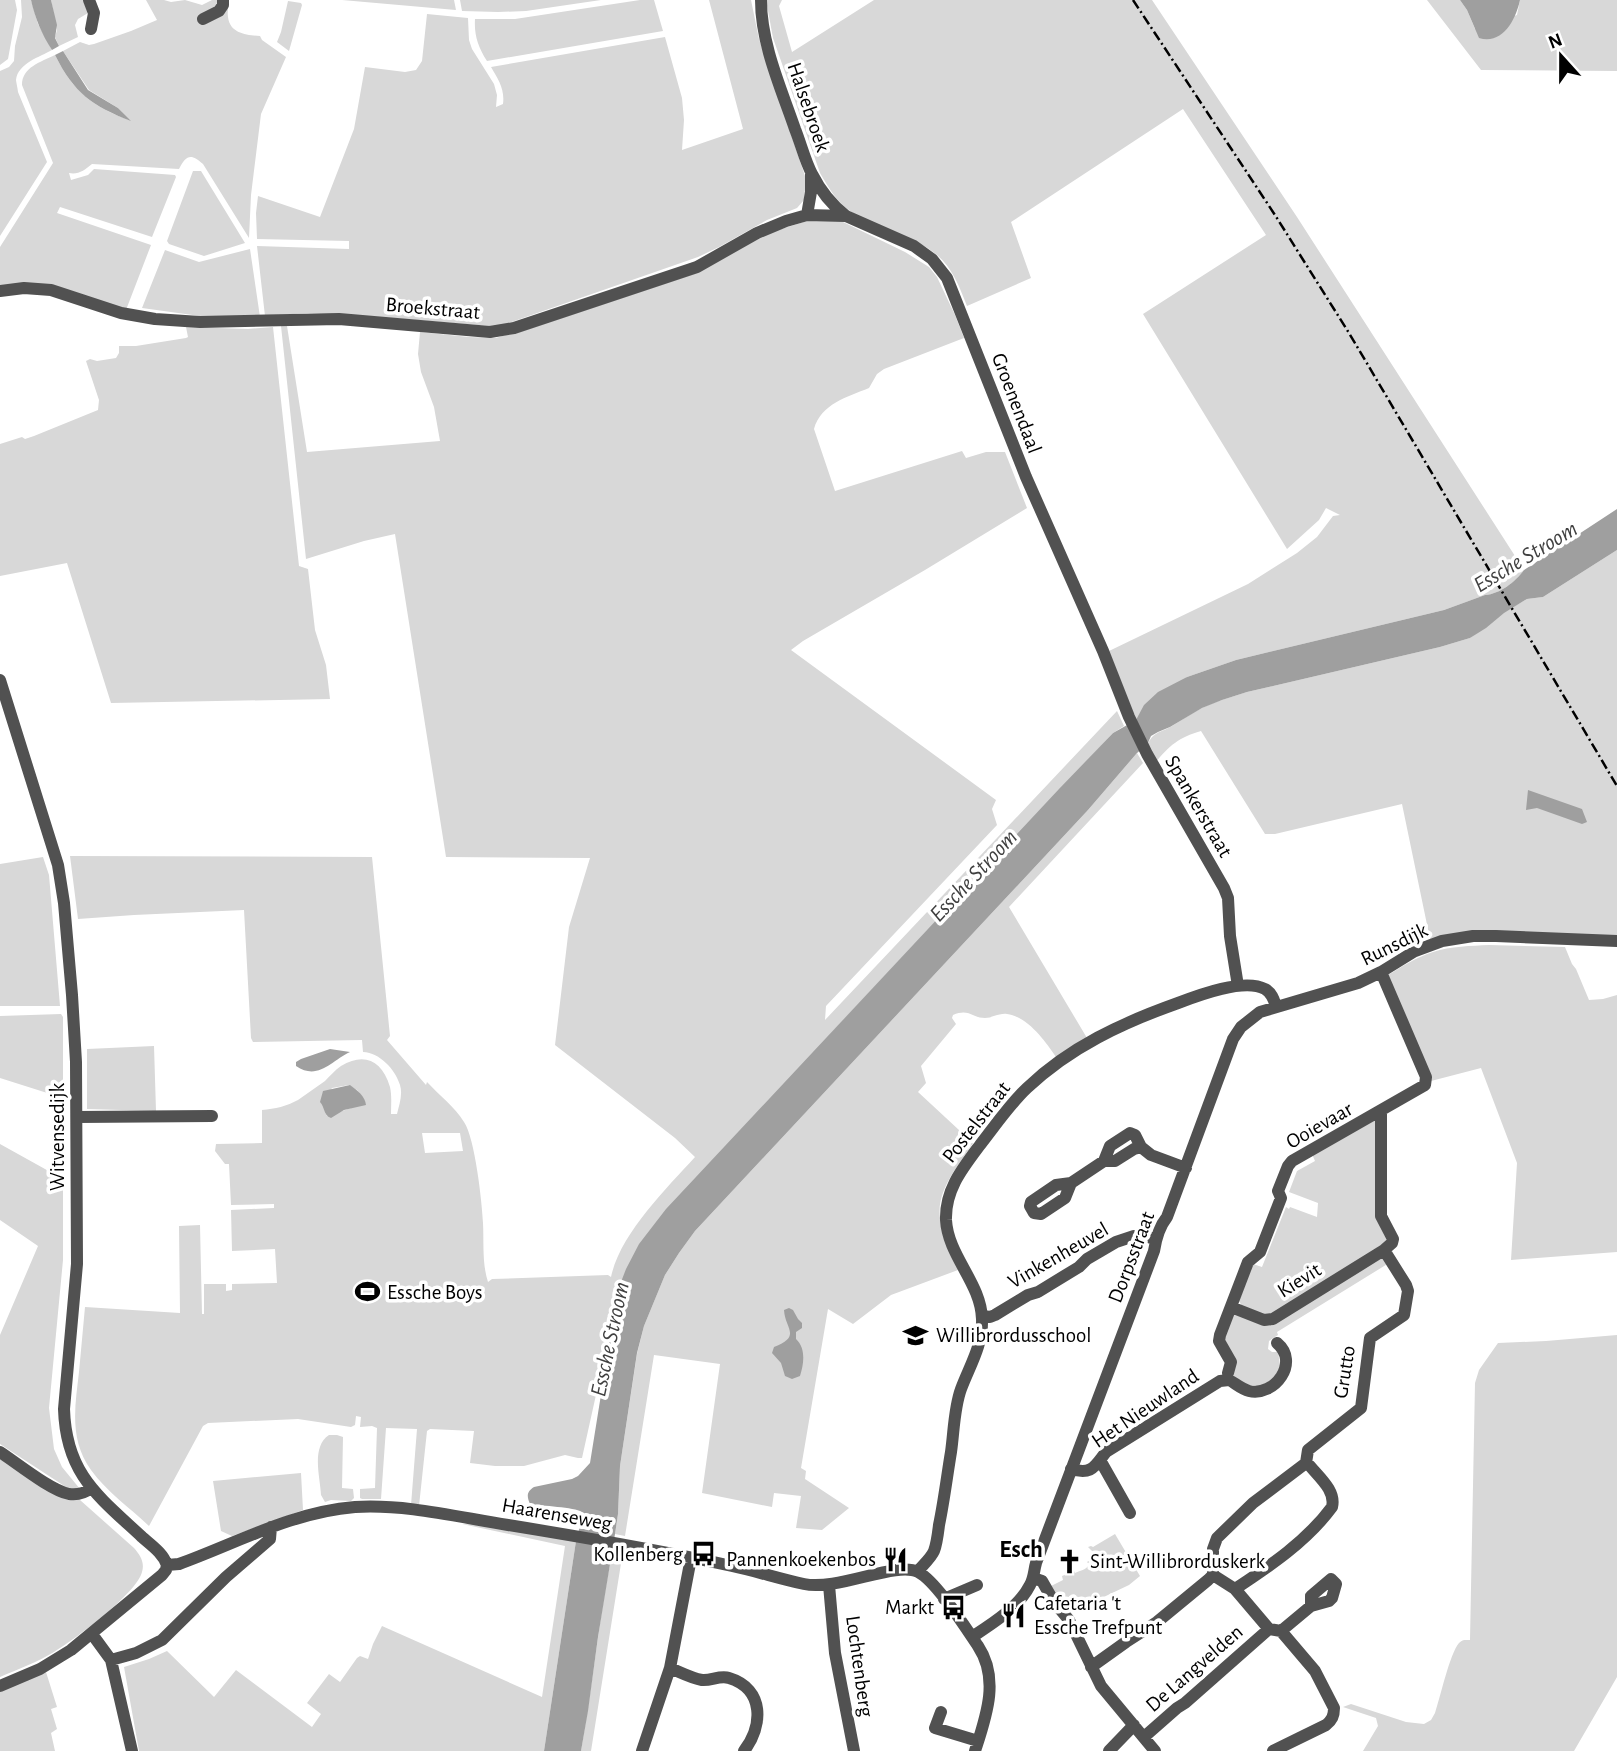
<svg xmlns="http://www.w3.org/2000/svg" width="1617" height="1751" viewBox="0 0 1617 1751" font-family="'Alegreya Sans',sans-serif">
	<rect width="100%" height="100%" fill="#fff"/>
	<path fill="#d8d8d8" fill-rule="evenodd" d="M0,0h15l2,10 -9,49 -8,6z
		M21,0h10l7,24 14,26c-12,7 -34,13 -36,30 0,1 2,10 2,12l29,70 -47,74v-165l9,-4 5,-6 1,-15 7,-29z
		M51,0h32l5,13 -10,6 -3,6 3,12 -19,9 -4,-9 2,-7z
		M146,0h18l7,2 14,-2 17,5 10,-5h16c1,6 -1,11 0,17 2,17 19,18 32,19l2,4 24,17 -25,57 -10,81 -2,43 -46,-74c-12,-11 -17,-9 -24,5l-87,-5c-7,6 -14,11 -23,9l2,7 17,-5 6,-6 81,6 1,2 -24,60 -92,-30 -3,6 94,32 -25,65 -32,-9 -94,-13v-41l53,-84 -31,-78c0,-18 19,-23 33,-30 18,36 36,51 74,65l-11,-12 -29,-18 -26,-39 17,-9 9,3 5,-1 37,-13 26,-11z
		M342,0h112l2,10z
		M460,0h141l-75,11 -28,1 -36,-1z
		M640,0h14l9,31 -176,30c-9,-14 -13,-26 -12,-42h40z
		M709,0h42l8,39 47,140 -2,21 -7,8 -30,12 -48,27 -21,10 -195,68 -12,1 -137,-11 -47,-2 -42,3 -8,-70 92,3v-8l-92,-2 -1,-26 2,-17 62,21 34,-88 11,-62 40,5 11,-2 6,-9 5,-47 41,4 1,22 3,9 22,35 3,11 -1,12 7,-3c2,-15 -5,-25 -12,-37l174,-30 17,61 2,22 -2,30 61,-21z
		M766,0h16l-3,6 13,46 82,-52h278l145,217 227,353c-9,12 -24,24 -39,25l-41,15 -208,50 -49,17 -51,43 -27,-69 139,-67 49,-31 20,-16 16,-21 7,-1 -14,-7 -7,12 -32,29 -144,-235 123,-79 -83,-126 -172,113 20,56 -64,28c-7,-18 -15,-39 -30,-51 -23,-20 -63,-27 -87,-44 -13,-9 -22,-24 -30,-38l-47,-135z
		M1427,0h33l7,10 8,19 42,-14 3,-15h97v71l-136,-1z
		M288,1l13,2 1,2 -13,46 -12,-9 4,-10z
		M193,171h8l44,72 -41,13 -35,-12 -2,-3z
		M807,221h34l64,31 24,15 8,10 18,38 9,23 -80,31 -7,5 -8,14c-22,9 -48,16 -55,41l21,62 127,-40 4,7 20,-6h19l22,56 -102,62 -122,71 -12,9 205,150 -4,9 5,16 -171,181 -1,14 292,-309 7,15 -11,7 -279,297 -213,252 -39,176h-4l-13,-3 -41,11h-29l-25,-3 4,-32 -44,-2 -3,2 -8,75 -8,-1 6,-76 -31,-1 -5,71h-19l-2,-1v-9l15,-1 2,-60 -5,-2 -12,1 1,-10 -5,-1 -1,9 -4,2 -53,-8 -90,4 -5,3 -54,100c-19,-18 -43,-35 -58,-56 -22,-31 -16,-63 -12,-98 2,-22 4,-43 6,-65l95,6 -1,-87 21,-1 2,89h2v-30h22v7l6,-1v-6l45,-1 -2,-34 -43,2 -1,-41 43,-2v-4l-43,1 -2,-41h-4l-10,-13 1,-7 46,-1v-33c13,-1 25,-4 36,-10 9,-6 18,-13 27,-19 5,-5 10,-11 16,-15 23,-14 41,-6 49,21 2,9 1,18 1,27h6c2,-9 6,-19 3,-29 -5,-16 -20,-32 -37,-33l-1,-12 -109,2 -2,-4 -7,-128 -110,5 -56,4 -8,-63 302,1 18,179 -3,4 39,45 1,-3c12,13 28,25 37,40 11,16 18,80 19,101 1,19 -1,41 5,59l4,-3 116,-4 3,2c9,-43 55,-88 84,-120l-20,-19 -120,-93 14,-118 21,-69 -144,-1 -51,-323 -31,7 -58,18 -25,-233h6l20,126 133,-11 -6,-34 -13,-35 -3,-18 2,-22 49,5 27,1 31,-10 229,-91zM349,1085l8,5 7,9 -13,9 -24,8c-6,-10 -1,-18 5,-28zM422,1133h38l3,18 -38,2z
		M250,249l10,68h-53l-65,-9 23,-58 34,12z
		M186,327l62,2 25,-2 26,239 9,3 7,61 11,35 4,34 -219,4 -44,-140 -67,13v-132l22,-7 3,2 9,-3 64,-26 1,-10 -13,-39 4,-2 7,2 19,-3 3,-5v-7h17l50,-8 2,-1z
		M1617,550v386l-114,-5 -73,8 -28,-135 -127,30h-10l-64,-103c-22,6 -32,15 -46,32l-8,-18c7,-14 13,-12 25,-19 10,-6 18,-12 28,-17 15,-8 32,-12 47,-17l193,-45 30,-9 33,-25 24,-14 16,-2z
		M1137,753l6,10 -134,144 78,131 -31,19c-11,-16 -28,-40 -49,-43 -8,-1 -15,4 -22,4 -13,0 -16,-10 -32,-3l-1,3 4,6 -35,42 5,17 -8,9 55,51c-14,22 -37,47 -33,75 3,17 12,36 18,52l-67,25 -38,29 -25,-15 -27,159 5,3 -1,8 44,29 -27,22 -26,-2 5,-32 -27,-3 -2,14 -70,-14 18,-129 -66,-9 -29,181 -10,-2 3,-20 2,-48 17,-112 7,-28 21,-51 14,-22 16,-22 393,-421z
		M43,857l6,18 11,131h-60v-142z
		M1489,945l76,2 7,17 4,5 13,31 14,-1 14,-4v257l-106,8 6,-97 -36,-95 -50,13 -43,-106c15,-9 29,-18 45,-23 18,-6 38,-6 56,-7z
		M61,1014l2,3v81l-63,-20v-62z
		M154,1046l2,65 -69,-2v-60z
		M1374,1120l5,4 9,117 -118,76 -28,-11 -3,-5 14,-37 9,3 24,-60 3,2 1,-2 27,10 1,-14 -29,-11 8,-21 18,-10 -3,-7z
		M0,1144l63,35v81l-14,148 5,41 8,18 18,22h-11l-69,-45v-109l38,-89 -38,-26z
		M1381,1256l8,7 -112,69 1,3 -9,6 -1,8 4,3h6l3,19 -18,15 -15,-1 -15,-7 -11,-39 9,-23 7,-2 31,12z
		M1617,1335v342l-43,74h-211l15,-25 -2,-8 -33,-11 8,-3 55,18 18,2 7,-4 4,-7c5,-15 15,-60 24,-70 4,-4 6,-3 11,-3l5,-257 4,-13 19,-27 48,-2z
		M329,1435h8l6,2 -1,51 11,1 1,9 -3,3 -20,-1 -6,2 -4,-7c-1,-19 -10,-48 8,-60z
		M0,1457l80,43 54,48c6,7 11,14 8,24 -5,21 -68,68 -88,80 -16,10 -36,17 -54,25z
		M301,1473l2,37 -71,26 -11,-5 -8,-50z
		M462,1524l23,1 91,16 -32,210h-405l-15,-84 25,-8 18,-8 46,45 1,1 22,-27 76,57 9,-13 -14,-11 22,-29 11,8 17,-24 3,-2 8,3 5,-15 9,-18 160,71 23,-151z
		M1115,1534l25,42 -11,9 -61,29 -19,-27 14,-7 -1,-4 12,-5 1,2c4,-2 12,-3 14,-9l-2,-2c4,-2 7,-5 6,-10l-5,-5 3,-1 2,1z
		M613,1549l10,2 -32,200h-10c12,-67 18,-135 32,-202z
		M46,1672l11,35 -6,2 6,20 -6,4 4,18h-55v-61z"/>
	<path fill="#9f9f9f" d="M31,0h20l6,25 -2,13 4,8 -7,4c-10,-15 -17,-32 -21,-50z
		M1460,0h60c-4,19 -17,45 -41,38l-12,-28z
		M63,51l25,39 30,18 13,13c-39,-15 -57,-28 -76,-66z
		M1617,509v41l-74,47 -16,2 -23,14 -18,15 -16,10 -30,9 -193,45 -25,8 -20,8 -32,19 -12,5 -7,4 -4,9 -10,8 -49,57 -393,421 -16,22 -14,22 -21,51 -7,27 -17,113 -2,48 -3,20 -17,103 -10,74 -7,40h-37l32,-210 6,-23v-6c-8,-5 -40,-6 -52,-8 -3,-7 -4,-12 4,-17l38,-8 6,-3 12,-13 23,-143 8,-38 5,-13 13,-25 27,-35 393,-420 54,-56 23,-13 8,-15 14,-13 29,-15 49,-17 208,-50 41,-15c15,-1 30,-13 39,-25z
		M1528,790l54,19 5,13 -5,2 -45,-16 -11,2z
		M330,1049l20,3c-19,9 -32,29 -54,14v-4l5,-3z
		M350,1085c7,5 15,11 16,20l-22,5 -13,8c-8,-3 -6,-11 -11,-16l3,-11z
		M789,1308l4,2 5,9 4,4v5l-6,4v7c10,9 8,25 4,37l-8,3 -7,-3 -4,-13 -9,-10 2,-6c28,-11 11,-18 10,-37z"/>
	<g fill="none" stroke-linecap="round" stroke-linejoin="round">
		<path stroke="#515151" stroke-width="12" d="M89,0l5,13 -3,16
			M761,0c0,44 20,88 34,129 6,15 10,32 17,45 8,16 20,31 34,42l68,30 18,13 15,19 79,199 77,174 26,66 18,37 77,134 4,10 2,38 8,50
			M203,19l16,-8 4,-6v-5
			M807,215l4,-23v-18
			M0,291l24,-3 27,2 70,23 34,6 45,3 139,-3 151,13 24,-4 183,-61 60,-34 29,-12 21,-6 38,1
			M0,680l58,185 6,38 8,92 4,67 1,202 -13,145c2,65 34,87 78,128 9,8 21,16 25,28
			M77,1117l135,-1
			M1104,1161l6,-15 20,-13 5,2 6,12
			M1071,1183l-6,15 -24,16 -7,-1 -4,-7 1,-4 25,-17 15,-2 33,-22h11l19,-12 7,-2 10,8 35,13
			M1231,1307l33,13 9,-1 111,-69 8,-7 1,-4 -12,-23v-104
			M983,1316l7,1 5,-2 33,-20 10,-3 41,-25 8,-8 29,-17 18,-6h12l10,4
			M1228,1373l3,-11 -12,-21 1,-6 28,-73 12,-10 21,-54 -3,-7 10,-25 4,-5 133,-76 1,-8 -45,-105
			M0,1452c17,11 50,38 69,42 8,1 16,-1 22,-6
			M1100,1460l30,53
			M1071,1469c21,6 23,-2 35,-17l114,-71 9,-1c6,3 12,9 20,11 26,6 51,-29 28,-48
			M167,1565l12,-1c58,-21 113,-52 176,-57 52,-3 102,10 153,18 74,12 150,25 224,41 24,5 48,13 72,18 34,7 92,-23 114,-12 18,9 47,55 60,74 22,33 8,71 -3,105
			M918,1571c5,-6 13,-13 16,-20 3,-8 4,-18 5,-26 5,-24 8,-49 12,-73 3,-21 3,-44 10,-63 9,-24 22,-44 21,-70 -1,-36 -34,-63 -36,-99 -1,-30 16,-51 34,-75 15,-19 29,-40 47,-57 43,-41 95,-65 151,-85 21,-8 66,-25 87,-14 7,4 9,11 11,17
			M1213,1575l22,14 34,40 12,2 34,40 19,37c0,8 -2,12 -8,17l-53,26
			M1033,1578l9,3 12,21 15,18 32,66 54,65
			M829,1585l6,68 19,98
			M1235,1589c35,-23 72,-48 97,-82 4,-16 -12,-29 -22,-41l-4,-3
			M944,1599l33,-14
			M1281,1631l30,-25 18,-5 3,-3 4,-14 -5,-5 -20,17v10
			M92,1634l19,26 21,91
			M972,1637c20,-13 47,-30 58,-52 4,-7 4,-15 6,-22l118,-312c2,-13 5,-24 13,-34l66,-178 8,-12 19,-15 98,-29 23,-11 34,-21 27,-10 31,-5h23l121,5
			M111,1660l25,-7 26,-13 64,-63 44,-38 1,-12
			M1091,1667l35,-25 31,-20 51,-42 5,-5v-26l4,-11 36,-35 53,-40 2,-13 53,-42 9,-70 34,-23 4,-24 -2,-6 -22,-35
			M670,1668c10,4 21,10 32,12 9,1 18,-5 27,-2 36,11 34,48 15,73
			M0,1686l40,-17 31,-19 91,-75 4,-5 1,-5
			M941,1712l-6,16 43,13
			M1144,1737l33,-29 8,-5 84,-74
			M642,1751l28,-83 21,-110
			M1109,1751l25,-26"/>
		<path stroke="#000" stroke-width="2.5" stroke-dasharray="10 3.5 2 3.5" stroke-linecap="butt" d="M1133,0l142,215 74,118 268,453"/>
	</g>
	<defs>
		<symbol id="stadium-bare" viewBox="-9 -9 18 18"><path d="M0-5a6.5 5 0 1 0 0 10a6.5 5 0 1 0 0-10ZM-3.5-1.8h7v3.6h-7Z" fill="#000" stroke="#fff" stroke-width="2.5" paint-order="stroke"/></symbol>
		<symbol id="school-bare" viewBox="-9 -9 18 18"><path d="M0-5L7-2L0 1L-7-2ZM-4 1L0 2.5L4 1V4Q0 6-4 4Z" fill="#000" stroke="#fff" stroke-width="2.5" paint-order="stroke"/></symbol>
		<symbol id="bus-bare" viewBox="-9 -9 18 18"><path d="M-5-6H5V4H4V6H2V4H-2V6H-4V4H-5ZM-3.5-4V0h7V-4ZM-3.5 1.2v1.5H-2V1.2ZM2 1.2v1.5H3.5V1.2Z" fill="#000" stroke="#fff" stroke-width="2.5" paint-order="stroke"/></symbol>
		<symbol id="restaurant-bare" viewBox="-9 -9 18 18"><path d="M-5-6h1v4h1v-4h1v4h1v-4h1v5L-1.5 .5V6h-2V.5L-5-1ZM5-6V6H3V1.5H1.5Q1.5-4 5-6Z" fill="#000" stroke="#fff" stroke-width="2.5" paint-order="stroke"/></symbol>
		<symbol id="church-bare" viewBox="-9 -9 18 18"><path d="M-1.2-6h2.4v3.5h3.3v2.4h-3.3V6h-2.4V-.1h-3.3v-2.4h3.3Z" fill="#000" stroke="#fff" stroke-width="2.5" paint-order="stroke"/></symbol>
	</defs>
	<g fill-rule="evenodd">
		<use href="#stadium-bare" x="350" y="1274" width="35" height="35"/>
		<use href="#school-bare" x="898" y="1318" width="35" height="35"/>
		<use href="#bus-bare" x="686" y="1536" width="35" height="35"/>
		<use href="#restaurant-bare" x="878" y="1542" width="35" height="35"/>
		<use href="#church-bare" x="1052" y="1544" width="35" height="35"/>
		<use href="#bus-bare" x="936" y="1590" width="35" height="35"/>
		<use href="#restaurant-bare" x="996" y="1598" width="35" height="35"/>
	</g>
	<g text-anchor="middle" stroke-width="7" stroke-linejoin="round" paint-order="stroke">
		<g font-size="21" fill="#000" stroke="#fff">
			<text transform="translate(809 107) rotate(71)" y="7">Halsebroek</text>
			<text transform="translate(433 308) rotate(5)" y="7">Broekstraat</text>
			<text transform="translate(1017 403) rotate(69)" y="7">Groenendaal</text>
			<text transform="translate(1199 806) rotate(60)" y="7">Spankerstraat</text>
			<text transform="translate(1394 944) rotate(-26)" y="7">Runsdijk</text>
			<text transform="translate(976 1122) rotate(-52)" y="7">Postelstraat</text>
			<text transform="translate(1319 1125) rotate(-30)" y="7">Ooievaar</text>
			<text transform="translate(57 1137) rotate(-90)" y="7">Witvensedijk</text>
			<text transform="translate(1058 1255) rotate(-30)" y="7">Vinkenheuvel</text>
			<text transform="translate(1131 1257) rotate(-69)" y="7">Dorpsstraat</text>
			<text transform="translate(1299 1280) rotate(-32)" y="7">Kievit</text>
			<text transform="translate(1344 1372) rotate(-81)" y="7">Grutto</text>
			<text transform="translate(1145 1408) rotate(-34)" y="7">Het Nieuwland</text>
			<text transform="translate(557 1514) rotate(10)" y="7">Haarenseweg</text>
			<text transform="translate(860 1666) rotate(82)" y="7">Lochtenberg</text>
			<text transform="translate(1194 1668) rotate(-41)" y="7">De Langvelden</text>
		</g>
		<g font-size="21" fill="#000" stroke="#fff" text-anchor="start">
			<text x="387" y="1299">Essche Boys</text>
			<text x="936" y="1342">Willibrordusschool</text>
			<text x="683" y="1561" text-anchor="end">Kollenberg</text>
			<text x="876" y="1566" text-anchor="end">Pannenkoekenbos</text>
			<text x="1090" y="1568">Sint-Willibrorduskerk</text>
			<text x="1034" y="1610">Cafetaria 't<tspan x="1034" dy="24">Essche Trefpunt</tspan></text>
			<text x="934" y="1614" text-anchor="end">Markt</text>
		</g>
		<g font-size="23" font-style="italic" fill="#404040" stroke="#fff">
			<text transform="translate(1525 556) rotate(-31)" y="8">Essche Stroom</text>
			<text transform="translate(973 875) rotate(-47)" y="8">Essche Stroom</text>
			<text transform="translate(609 1339) rotate(-78)" y="8">Essche Stroom</text>
		</g>
		<g font-size="24" font-weight="bold" fill="#000" stroke="#fff">
			<text x="1021" y="1557">Esch</text>
		</g>
	</g>
	<g transform="translate(1561 56) rotate(339)" stroke="#ffffff" stroke-width="5" paint-order="stroke">
	<path d="M0-5L12 26L0 18L-12 26Z" fill="#000000"/>
	<text y="-10" font-size="19" font-weight="bold" text-anchor="middle" fill="#000000">N</text>
	</g>
</svg>
